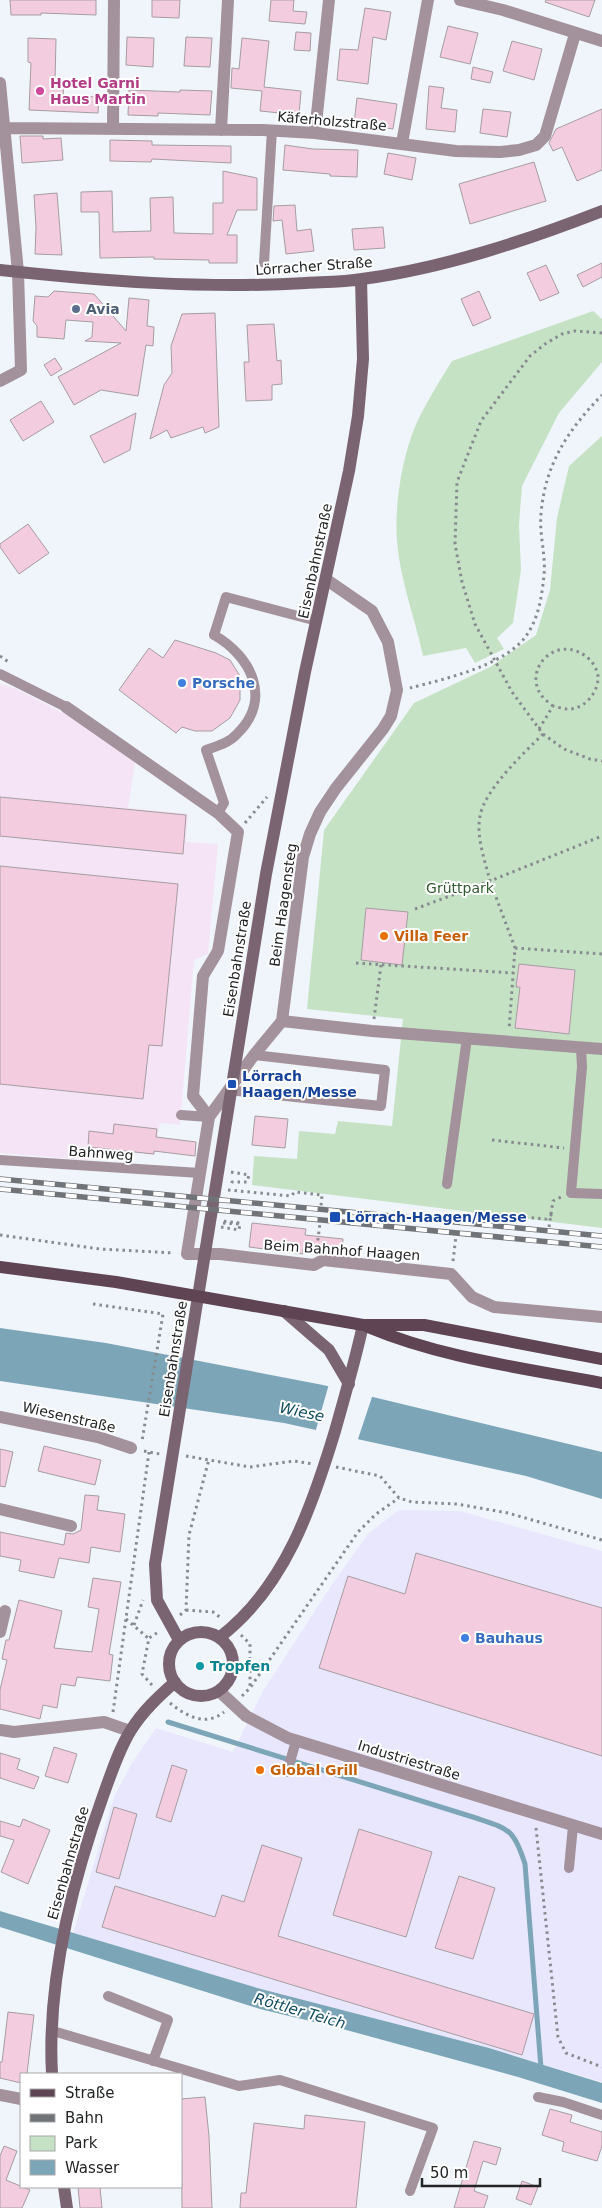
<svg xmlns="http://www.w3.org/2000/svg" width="602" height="2208" viewBox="0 0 602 2208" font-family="'DejaVu Sans',sans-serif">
	<rect width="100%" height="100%" fill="#f0f5fb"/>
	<path fill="#e9e7fe" d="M399,1510l61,1 142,40v531l-113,-34 -228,-59 -188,-56 41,-136 18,-34 24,-35 77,24 30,-61 70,-108 35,-49z"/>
	<path fill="#f4e4f6" d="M0,684l14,4 59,30 62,44 -7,46 60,6 -2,28 32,2 -10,110 -14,6 -14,165 -20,-2 -6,32 -65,-6 -1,11 -88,-7z"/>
	<path fill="#c6e2c5" d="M593,311l9,8v43l-43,51 -37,73 -3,39 2,45 -8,53 -16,15 7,11 -29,14 -9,-15 -43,8c-8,-38 -23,-76 -26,-115 -3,-37 6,-93 24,-127 9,-18 20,-35 31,-53z
		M602,436v792l-350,-43 2,-29 43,3 2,-28 36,3 3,-13 54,5 11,-107 -96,-10 17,-179 90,-127 76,-36 46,-32 14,-45 7,-72 12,-52z"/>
	<path fill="#7ca6b8" d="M0,1328l106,15 217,42 279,67v47l-76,-23 -242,-53 -284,-42z
		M0,1911l261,78 228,59 113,35v20l-84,-26 -179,-49 -79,-19 -260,-82z"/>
	<path fill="#f0f5fb" d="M329,1384l44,10 -16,48 -42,-9z"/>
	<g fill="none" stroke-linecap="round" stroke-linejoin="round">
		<path stroke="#7ca6b8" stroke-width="5" d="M168,1722l308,96c33,11 38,11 49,46l16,204"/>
	</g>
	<path fill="#f4cce0" stroke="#a59da1" d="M10,0h86v15l-55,-2v2h-30z
		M152,0h28l-1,18 -27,-1z
		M271,0h23l-1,11 14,1 -2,12 -36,-3z
		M546,0h49l-6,17 -44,-15z
		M365,8l26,4 -5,28 -13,-3 -5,47 -31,-4 3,-31 18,1z
		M448,26l30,7 -8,31 -30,-7z
		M296,32l15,1 -1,18 -16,-1z
		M127,37l27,1 -1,29 -27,-2z
		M186,37l26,1 -2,29 -26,-1z
		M28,38l28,1 -1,43h9l-1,14 36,1 -1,16 -69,-3 2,-47 -3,-1z
		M242,38l27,3 -5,46 37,4 -2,24 -39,-4 2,-20 -31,-3 1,-20 7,1z
		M512,41l30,8 -8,31 -31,-9z
		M473,67l20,5 -3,11 -19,-4z
		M429,86l15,2 -3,20 16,2 -2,22 -29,-3z
		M129,90l51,2v-2l32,1 -2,24 -52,-2v3l-30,-1z
		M357,98l40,6 -4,25 -39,-6z
		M483,109l28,3 -4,25 -27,-4z
		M602,109v61l-25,11 -15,-34 -9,4 -4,-8 7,-14z
		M20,136h23v3l18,-1 2,22 -41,3z
		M110,140l42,1v4l79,1v17l-79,-4 -1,3 -41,-1z
		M285,145l28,4 45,1 -1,27 -27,-1v-2l-47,-4z
		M388,153l28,5 -4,22 -28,-6z
		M534,162l12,39 -76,23 -11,-40z
		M223,171l34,7v32h-20l-10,25h10v28h-28v-3l-55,-1v-2l-54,1 -1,-46h-18v-20l31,-1 1,41 38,-1 -1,-33 23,-1 1,36 39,1v-31h10z
		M57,193l5,62 -27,-1 1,-27 -2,-32z
		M295,205l2,26 14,-2 3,22 -28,3 -4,-34 -9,1 1,-15z
		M383,227l2,21 -31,2 -2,-21z
		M602,263v14l-19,10 -6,-12z
		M546,265l13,28 -19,8 -13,-28z
		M54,291l40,3 32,37 3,-33 20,2 -2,26 7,1 -1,19 -7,-1 -8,51 -37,-6 -27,15 -16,-28 63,-34 -36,-2 7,-4 1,-15 -27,-2 -2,19 -27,-2v-11l-4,-5 2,-25 13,1z
		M479,291l12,27 -18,8 -12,-27z
		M215,313l4,114 -14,6 -2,-6 -32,11 -4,-8 -17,9 14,-54 8,-12 -1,-27 11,-32z
		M274,324l3,37 4,-1 1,24 -10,1v15l-26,1 -2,-39h5l-2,-37z
		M55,358l7,11 -11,7 -7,-11z
		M41,401l13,21 -31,19 -13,-21z
		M136,413l-6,37 -26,13 -14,-27z
		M28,524l21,29 -30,21 -19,-27v-3z
		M175,640l41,13 14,7 10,16v24l-10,18 -18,13h-17l-13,-4 -6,6 -57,-43 30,-42 14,10z
		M0,797l186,18 -3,39 -183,-18z
		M0,866l178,18 -16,162 -13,-1 -6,54 -143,-15z
		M366,908l42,4 -6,53 -41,-5z
		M519,964l56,6 -6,64 -54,-6 5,-41h-4z
		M255,1116l33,3 -3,29 -33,-3z
		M114,1124l43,5 -1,8 40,5 -1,14 -41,-5v3l-66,-7 1,-16 24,3z
		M252,1223l54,6 -1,6 38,4 -1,14 -39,-4v5l-54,-7z
		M44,1446l57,14 -6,25 -57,-14z
		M0,1449l13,3 -8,35 -5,-1z
		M85,1495l14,1 -2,14 28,4 -5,38 -29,-5 -2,16 -30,-5 -5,20 -35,-7 2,-11 -21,-4v-24l64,13 2,-12 7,1 8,-4z
		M416,1553l186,55v148l-283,-88 29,-92 57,18z
		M93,1578l28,4 -12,72 4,1 -3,26 -33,-4 -2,9 -14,-2 -4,24 -14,-3 -3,14 -40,-10v-19l7,-30 -5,-1 4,-19h3l10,-40 43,11 -8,37 38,4 7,-43 -11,-2z
		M54,1747l23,7 -9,29 -23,-7z
		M0,1753l20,6 -3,10 22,8 -5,12 -34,-11z
		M172,1765l15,5 -16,52 -15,-5z
		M114,1807l23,7 -18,65 -23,-7z
		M23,1819l27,11 -22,54 -27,-12 13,-32 -14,-4v-15l20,6z
		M359,1829l73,23 -26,85 -73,-22z
		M262,1845l40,13 -24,78 256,78 -12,41 -420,-128 13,-41 100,31 7,-22 22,7z
		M459,1876l36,12 -22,71 -38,-11z
		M8,2012l26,3 -7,59h-6v9l-21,-5v-16h2z
		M205,2097l4,39 3,72h-30l-1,-109z
		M550,2109l22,6 -2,7 32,10v14l-5,15 -35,-10 2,-9 -22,-7z
		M305,2115l60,7 -9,86h-116l1,-15h5l8,-70 50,6z
		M474,2141l27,7 -5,17 -13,-4 -9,30 14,5 -4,12h-30z
		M4,2146l13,5 -11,29 24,10 -8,18h-22v-52z
		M522,2181l16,6 -7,18 -15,-6z
		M78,2187h22l2,21h-22z"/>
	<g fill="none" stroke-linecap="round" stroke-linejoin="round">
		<path stroke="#878b8f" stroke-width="3" stroke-dasharray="2.5 4" stroke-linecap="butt" d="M602,333l-27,-2 -13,3 -17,10 -15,12 -49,65 -24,61 -2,62 7,38 13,42 37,68 31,42 21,15 26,10 12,2
			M0,656l10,7
			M410,688c34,-9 99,-23 118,-55 11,-17 14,-38 16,-58 2,-20 -5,-41 -3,-61 4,-50 27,-84 61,-119
			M539,729l14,-23c4,1 10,3 15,3 16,1 31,-17 30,-33 -1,-6 -4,-12 -8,-16 -29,-29 -68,6 -49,35 3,4 8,8 12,11
			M543,734c-19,19 -58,55 -63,82 -4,21 5,45 10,65l112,-45
			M245,823l22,-26
			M415,909l75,-28 25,67 -6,82
			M515,948l87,6
			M356,963l157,10
			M374,1019l7,-54
			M492,1140l72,8
			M231,1172l18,3 -2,7h-15v3
			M228,1190l63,6 4,-4 27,3 -1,11
			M498,1222l2,-7 46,4 6,-5
			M223,1223l16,1
			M221,1227l18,3 1,-7 -18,-2
			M549,1227l4,-26 8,-4
			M0,1235l100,14 74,4
			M317,1247l3,-24
			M453,1261l3,-25
			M93,1304l70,10 -21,127
			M144,1451l16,3
			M186,1456l64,11 44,-6 19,3
			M336,1467l44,9 19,22 13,4 45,2 51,9 94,27
			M186,1610l27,2 8,6
			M180,1615l6,-5 3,-75 20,-76
			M126,1619l22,19
			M134,1625l9,-25
			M241,1635l9,9v44
			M152,1685l-10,-11 7,-36 11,-7
			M242,1696l8,-8 108,-156 18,-18 23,-16
			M170,1703c16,13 36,24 54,9
			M113,1712l36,-260
			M536,1828l22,209 8,16 36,14"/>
		<path stroke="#a3929c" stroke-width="10" d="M264,263l8,-133
			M0,674l66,33
			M218,813l6,-10 -18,-53c11,-4 23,-7 31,-16 36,-35 14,-78 -23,-99l12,-38 91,24
			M581,1048l1,19 -11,126 31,1
			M228,1090l153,16 4,-36 -131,-15
			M181,1115l28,2
			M0,1160l200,13
			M447,1184l20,-146
			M287,1772l9,-31
			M569,1868l4,-42
			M108,1996l60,24 -15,41
			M53,2031l186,55 41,-6 153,48 -23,63
			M538,2097l25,5 39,13"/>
		<path stroke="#a3929c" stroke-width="12" d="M460,0l43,10 99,31
			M0,83l18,189 3,98 -21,11
			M5,128l258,2 52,3 141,18 44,1 19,-2 17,-5 9,-9 30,-102
			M113,129l1,-129
			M221,130l7,-130
			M315,133l14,-133
			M402,143l26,-143
			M327,580l45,31 16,31 9,48 -6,26 -8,13 -47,59 -16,24 -10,22 -7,23 -21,164 -28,34 -45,62 -22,137h33l94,11 9,-5 128,14 21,23 22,10 108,10
			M66,707l152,106 20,19 -20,119 -15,25 -10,120 16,21
			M282,1021l90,10 230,18
			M0,1417l98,20 33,11
			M0,1509l71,17
			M0,1632l5,-21
			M219,1691l27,25 42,22 314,96
			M0,1730l14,2 90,-10 26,9
			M0,2095l21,4"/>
		<path stroke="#7b6472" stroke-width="12" d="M0,270c101,11 204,19 306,13 18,-1 38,-1 56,-4 82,-11 163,-38 240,-68
			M284,1311l45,39 20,34
			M169 1664a32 32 0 1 1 64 0a32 32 0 1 1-64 0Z
			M220,1637c65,-50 92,-130 115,-206 10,-35 20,-70 28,-106
			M179,1640l-22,-40 -2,-36 111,-690 39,-202 44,-201 9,-55 5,-57 -2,-80
			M52,2074c-5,-91 20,-192 51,-278 8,-22 16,-47 28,-66 12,-19 27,-33 44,-48
			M64,2187l3,21"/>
		<path stroke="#5f4454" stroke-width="12" d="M0,1267l116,15 247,43h61l178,34
			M368,1327c74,31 155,41 234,56"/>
		<defs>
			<path id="rail" d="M0,1179l602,57
				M0,1189l602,58"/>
		</defs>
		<use href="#rail" stroke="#707377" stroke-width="5.5"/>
		<use href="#rail" stroke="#fff" stroke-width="4" stroke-dasharray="11" stroke-linecap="butt"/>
	</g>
	<circle fill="#d1479c" stroke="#fff" stroke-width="2" cx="40" cy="91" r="5"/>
	<circle fill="#5c6f8a" stroke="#fff" stroke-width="2" cx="76" cy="309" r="5"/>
	<g fill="#3f7fe0" stroke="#fff" stroke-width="2">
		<circle cx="182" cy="683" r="5"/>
		<circle cx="465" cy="1638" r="5"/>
	</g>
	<g fill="#e8710a" stroke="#fff" stroke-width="2">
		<circle cx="384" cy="936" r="5"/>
		<circle cx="260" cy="1770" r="5"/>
	</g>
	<g fill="#1a4fb4" stroke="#fff" stroke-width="2">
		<rect x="227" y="1079" width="10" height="10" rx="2.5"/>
		<rect x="329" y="1211" width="12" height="12" rx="2.5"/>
	</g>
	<circle fill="#0f9aa8" stroke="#fff" stroke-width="2" cx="200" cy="1666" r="5"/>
	<g text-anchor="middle" stroke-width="4" stroke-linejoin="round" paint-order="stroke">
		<g font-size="14" font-weight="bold" fill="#b23c85" stroke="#fff" text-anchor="start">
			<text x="50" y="88">Hotel Garni<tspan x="50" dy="16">Haus Martin</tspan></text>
		</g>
		<g font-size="14" fill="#222426" stroke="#fff">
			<text transform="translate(332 121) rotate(5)" y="5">Käferholzstraße</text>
			<text transform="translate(314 266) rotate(-4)" y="5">Lörracher Straße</text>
			<text transform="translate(315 561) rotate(-78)" y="5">Eisenbahnstraße</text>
			<text transform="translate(283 905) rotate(-82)" y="5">Beim Haagensteg</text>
			<text transform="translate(237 959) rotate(-81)" y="5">Eisenbahnstraße</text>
			<text transform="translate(101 1153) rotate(4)" y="5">Bahnweg</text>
			<text transform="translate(342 1250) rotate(4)" y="5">Beim Bahnhof Haagen</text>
			<text transform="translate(173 1359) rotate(-81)" y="5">Eisenbahnstraße</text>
			<text transform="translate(69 1417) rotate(13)" y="5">Wiesenstraße</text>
			<text transform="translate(409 1760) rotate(17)" y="5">Industriestraße</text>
			<text transform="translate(68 1863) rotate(-74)" y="5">Eisenbahnstraße</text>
		</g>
		<g font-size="14" font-weight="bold" fill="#4e5e75" stroke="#fff" text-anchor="start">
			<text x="86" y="314">Avia</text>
		</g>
		<g font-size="14" font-weight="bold" fill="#366cbe" stroke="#fff" text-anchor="start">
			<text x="192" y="688">Porsche</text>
			<text x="475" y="1643">Bauhaus</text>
		</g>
		<g font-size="14" fill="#305b30" stroke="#fff">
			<text x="460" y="893">Grüttpark</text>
		</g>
		<g font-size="14" font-weight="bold" fill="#c56008" stroke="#fff" text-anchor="start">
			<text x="394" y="941">Villa Feer</text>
			<text x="270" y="1775">Global Grill</text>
		</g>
		<g font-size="14" font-weight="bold" fill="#164399" stroke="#fff" text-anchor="start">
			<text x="242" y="1081">Lörrach<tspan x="242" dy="16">Haagen/Messe</tspan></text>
			<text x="346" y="1222">Lörrach-Haagen/Messe</text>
		</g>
		<g font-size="14" font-weight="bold" fill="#0d838f" stroke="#fff" text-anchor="start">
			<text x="210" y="1671">Tropfen</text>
		</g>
		<g font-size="15" font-style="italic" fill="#114b5f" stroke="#fff">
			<text transform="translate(302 1412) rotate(12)" y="5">Wiese</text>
			<text transform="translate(300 2011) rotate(16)" y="5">Röttler Teich</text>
		</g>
	</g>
	<rect x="20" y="2073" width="162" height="115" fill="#ffffff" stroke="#a7a7a8"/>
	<rect x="30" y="2089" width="25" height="8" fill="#5f4454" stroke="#a7a7a8"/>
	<text x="65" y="2098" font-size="15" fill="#222426">Straße</text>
	<rect x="30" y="2114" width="25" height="8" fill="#707377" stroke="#a7a7a8"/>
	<text x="65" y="2123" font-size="15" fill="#222426">Bahn</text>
	<rect x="30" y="2136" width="25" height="15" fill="#c6e2c5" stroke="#a7a7a8"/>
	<text x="65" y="2148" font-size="15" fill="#222426">Park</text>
	<rect x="30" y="2160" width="25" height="15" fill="#7ca6b8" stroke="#a7a7a8"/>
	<text x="65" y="2173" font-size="15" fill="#222426">Wasser</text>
	<path d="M422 2178v8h118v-8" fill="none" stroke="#222426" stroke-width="2.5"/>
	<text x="430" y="2178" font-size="15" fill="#222426" stroke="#ffffff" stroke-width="4" paint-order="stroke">50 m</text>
</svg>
